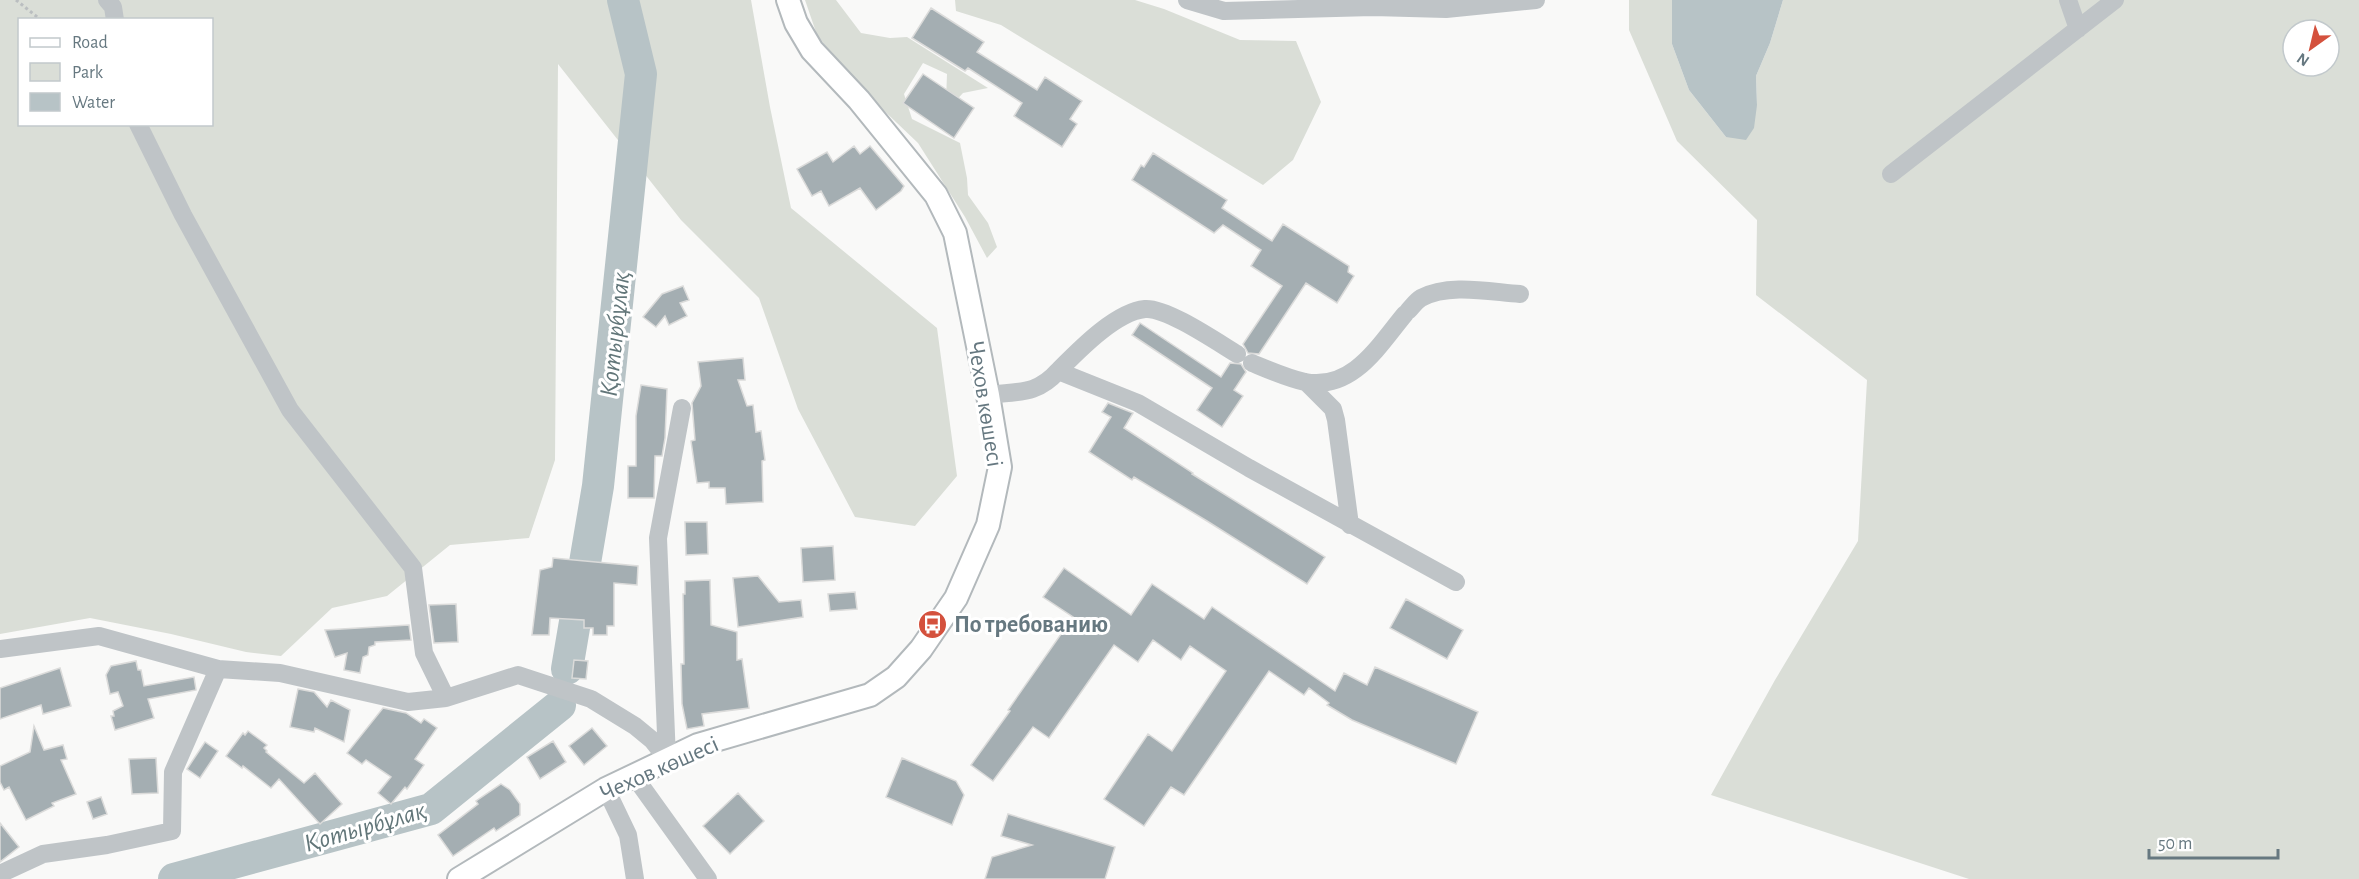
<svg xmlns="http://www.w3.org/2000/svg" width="2359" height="879" viewBox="0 0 2359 879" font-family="'Alegreya Sans',sans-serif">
	<rect width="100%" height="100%" fill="#f9f9f8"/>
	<path fill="#daded7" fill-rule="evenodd" d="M0,0h751l19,107 21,101 146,120 20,148 -42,50 -60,-9 -57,-108 -39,-111 -78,-78 -123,-156 -3,396 -26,78 -79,7 -63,51 -55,12 -51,48 -35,-4 -75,-18 -81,-16 -90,16zM20,20h192v104h-192z
		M805,0h31l25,33 29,5 17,-1 81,51 -25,5 -12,13 -5,-5 1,-27 -24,-11 -19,31 8,25 48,24 7,35 1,17 20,28 9,24 -10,11 -22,-41 -47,-74 -62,-59 -39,-49z
		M955,0h180l29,9 76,31 56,1 25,61 -28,58 -30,25 -262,-160 -45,-14z
		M1629,0h43v44l17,46 37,47 31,-32 -1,-29 14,-33 13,-43h576v879h-390l-258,-84 64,-115 83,-139 9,-161 -111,-85 1,-75 -80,-79 -48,-111zM2293,30h36v36h-36z"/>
	<path fill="#b7c3c6" d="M1672,0h111l-13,43 -14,33 1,29 -3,23 -8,12 -20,-3 -37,-47 -17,-46z"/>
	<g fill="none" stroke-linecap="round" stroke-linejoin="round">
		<path stroke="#b7c3c6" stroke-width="32" d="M567,669l31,-183 43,-412 -18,-74
			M174,879l257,-70 129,-104"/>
	</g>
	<path fill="#a4aeb2" stroke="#dbdbda" stroke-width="1.5" d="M931,8l53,34 -7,10 60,38 8,-13 37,24 -12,18 7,5 -15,23 -48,-31 8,-13 -54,-35 -3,3 -53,-33z
		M923,74l51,34 -20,30 -51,-35z
		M854,146l6,8 10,-8 34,40 -3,5 -25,19 -16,-22 -31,18 -8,-15 -9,5 -15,-27 30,-17 6,10z
		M1153,153l74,47 -5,8 50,33 11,-17 66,42 -1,6 6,4 -17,27 -31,-20 -47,71 -11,-1 -5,-9 39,-58 -31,-20 10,-16 -38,-25 -9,8 -82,-53 9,-15 3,2z
		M683,286l6,14 -9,3 7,13 -18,9 -4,-9 -9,11 -13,-10 19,-23z
		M1140,323l81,54 9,-14 11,1 5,8 -12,18 9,6 -21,31 -25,-17 15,-22 -80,-53z
		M743,358l2,22h-7l9,26 6,-1 3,27 5,-1 4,29 -3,1 1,41 -37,2 -1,-16h-16v-6l-12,1 -6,-42 4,-1 -3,-37 9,-17 -3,-24z
		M641,385l26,4 -2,49 -3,18h-7l-1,42h-26v-32h8v-50z
		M1108,403l25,10 -9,15 69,45 -1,1 133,83 -18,27 -100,-63 -73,-44 -2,3 -43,-28 22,-35 -9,-5z
		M685,522h22l1,32 -22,1z
		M833,546l2,34 -32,2 -2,-34z
		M553,558l85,8 -1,19 -23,-2v43h-7v9h-14v-7h-9v-8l-34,-2 -1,17h-17l8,-65 12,-3z
		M1064,568l67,47 21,-31 52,35 8,-12 123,84 9,-18 23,12 8,-18 103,45 -22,52 -104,-44 -25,-15 2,-2 -20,-15 -5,7 -35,-24 -85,124 -13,-8 -27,39 -40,-27 44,-65 24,17 54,-80 -36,-25 -9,14 -28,-20 -15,22 -24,-17 -65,93 -16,-11 -40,54 -22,-16 39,-54 -2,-1 65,-93 -30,-20z
		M758,576l21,26 22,-2 2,17 -65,10 -5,-49z
		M710,580l1,45 26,7v28l5,-1 7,49 -47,6 2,12 -17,3 -5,-25 -1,-40h3l-1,-70h2v-13z
		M855,592l2,17 -27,2 -2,-17z
		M1406,599l57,31 -16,29 -57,-31z
		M456,604l2,38 -24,1 -5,-38z
		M409,625l2,15 -36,2v3l-6,2 -1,8 -5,2 -3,16 -16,-3 3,-17 -12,4 -10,-27z
		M574,660l14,1 -2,18 -14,-1z
		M136,661l2,9h3l3,16 50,-9 2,13 -48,9 6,19 -39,12 -4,-14h3l-1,-5 10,-5 -5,-14 -8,2 -4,-19 5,-9z
		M60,668l11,38 -28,8 -2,-9 -41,14v-31z
		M298,689l16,3 13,15 4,-7 19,10 -6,32 -29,-14 -1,4 -24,-5z
		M383,708l23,5 15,10 3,-4 13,9 -22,31 9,6 -17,24 -2,-2 -14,17 -13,-11 13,-16 -25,-17 -4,4 -15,-11z
		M34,726l10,24 19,-5 4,14 -6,1 15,34 -24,9 2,3 -28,14 -17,-33 -5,3 -4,-8v-16l30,-14z
		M592,728l15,18 -23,19 -15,-19z
		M248,731l19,14 -3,3 3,3 -1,1 38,31 11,-10 27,31 -22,20 -41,-45 -8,9 -28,-22 -1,2 -16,-12 17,-23 2,2z
		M553,741l13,21 -26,17 -13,-22z
		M205,742l13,9 -18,27 -13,-9z
		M156,758l2,35 -26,1 -3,-35z
		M902,758l54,23 8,14 -12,30 -66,-28z
		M501,784l9,6 10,14v11l-24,16 -2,-3 -41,28 -15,-21 40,-31 -2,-3z
		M738,793l26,28 -34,33 -27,-28z
		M101,797l6,17 -14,5 -6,-17z
		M1008,814l107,33 -10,32h-120l7,-22 40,-12 -31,-9z
		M0,823l19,24 -19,15z"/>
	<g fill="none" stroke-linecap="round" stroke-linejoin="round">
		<defs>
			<path id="major" d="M459,879l147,-90 92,-44 172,-50 26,-18 25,-28 35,-51 32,-73 12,-58 -12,-72 -33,-162 -19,-38 -77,-95 -47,-50 -16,-27 -8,-23"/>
		</defs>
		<use href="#major" stroke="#b3b9bc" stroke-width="26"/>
		<path stroke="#babec0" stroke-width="3" stroke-dasharray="3 3" stroke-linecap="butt" d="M16,0l25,20"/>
		<path stroke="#bfc4c7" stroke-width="18" d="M107,0l6,7 2,13
			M1187,0l37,11 149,-4 73,2 90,-9
			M2068,0l10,29
			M138,124l45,91 107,195 123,158 11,85 22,45
			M1891,174l224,-174
			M1408,311c4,-4 8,-10 13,-13 28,-15 69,-6 99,-4
			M1252,363c17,7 35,15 53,19 48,9 74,-37 100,-68
			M1058,371c20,-20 57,-59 87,-62 21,-2 72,33 92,45
			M1306,382l27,27 3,11 14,105
			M988,395c30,-4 49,0 70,-24l80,32 111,65 207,114
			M0,649l99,-13 119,33 62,4 128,29 38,-4 72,-23 73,24 44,27 17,14 15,19
			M667,759l-9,-221 24,-130
			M634,776l74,103
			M606,789l22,46 7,44
			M0,874l43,-20 64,-9 65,-14 1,-59 45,-103"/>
		<use href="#major" stroke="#fff" stroke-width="22"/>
	</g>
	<defs>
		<symbol id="bus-disc" viewBox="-11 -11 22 22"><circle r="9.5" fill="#d4513d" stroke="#fff"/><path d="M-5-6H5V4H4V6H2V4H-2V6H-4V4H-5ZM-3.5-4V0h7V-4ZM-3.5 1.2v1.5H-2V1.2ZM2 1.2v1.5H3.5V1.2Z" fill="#fff"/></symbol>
	</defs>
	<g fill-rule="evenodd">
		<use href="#bus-disc" x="916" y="608" width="33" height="33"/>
	</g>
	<g text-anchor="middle" stroke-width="6" stroke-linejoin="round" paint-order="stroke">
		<g font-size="24" fill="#667880" stroke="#fff">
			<text transform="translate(986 404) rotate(81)" y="8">Чехов көшесі</text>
			<text transform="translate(659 768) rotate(-24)" y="8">Чехов көшесі</text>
		</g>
		<g font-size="24" font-weight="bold" fill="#667880" stroke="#fff" text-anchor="start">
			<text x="954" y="632">По требованию</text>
		</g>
		<g font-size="26" font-style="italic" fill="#627679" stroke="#fff">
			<text transform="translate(614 334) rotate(-84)" y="9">Қотырбұлақ</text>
			<text transform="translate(365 826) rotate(-16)" y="9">Қотырбұлақ</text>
		</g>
	</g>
	<rect x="18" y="18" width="195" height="108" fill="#ffffff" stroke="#c2c9cc" stroke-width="1.5"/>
	<rect x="30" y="38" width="30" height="9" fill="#ffffff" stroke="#c2c9cc" stroke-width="1.5"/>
	<text x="72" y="48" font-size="18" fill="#667880">Road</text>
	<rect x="30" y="63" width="30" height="18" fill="#daded7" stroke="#c2c9cc" stroke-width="1.5"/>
	<text x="72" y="78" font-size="18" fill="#667880">Park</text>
	<rect x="30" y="93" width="30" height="18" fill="#b7c3c6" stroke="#c2c9cc" stroke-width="1.5"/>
	<text x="72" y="108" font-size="18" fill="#667880">Water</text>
	<g transform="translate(2311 48) rotate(214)"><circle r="28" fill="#ffffff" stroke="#c2c9cc" stroke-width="1.5"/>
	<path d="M0-4.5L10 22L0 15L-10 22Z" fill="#d4513d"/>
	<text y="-9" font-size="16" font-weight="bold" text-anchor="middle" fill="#667880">N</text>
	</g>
	<path d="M2149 849v9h129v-9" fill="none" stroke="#667880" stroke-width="3"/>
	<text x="2158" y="849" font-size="18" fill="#667880" stroke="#ffffff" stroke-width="4.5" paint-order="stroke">50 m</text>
</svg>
